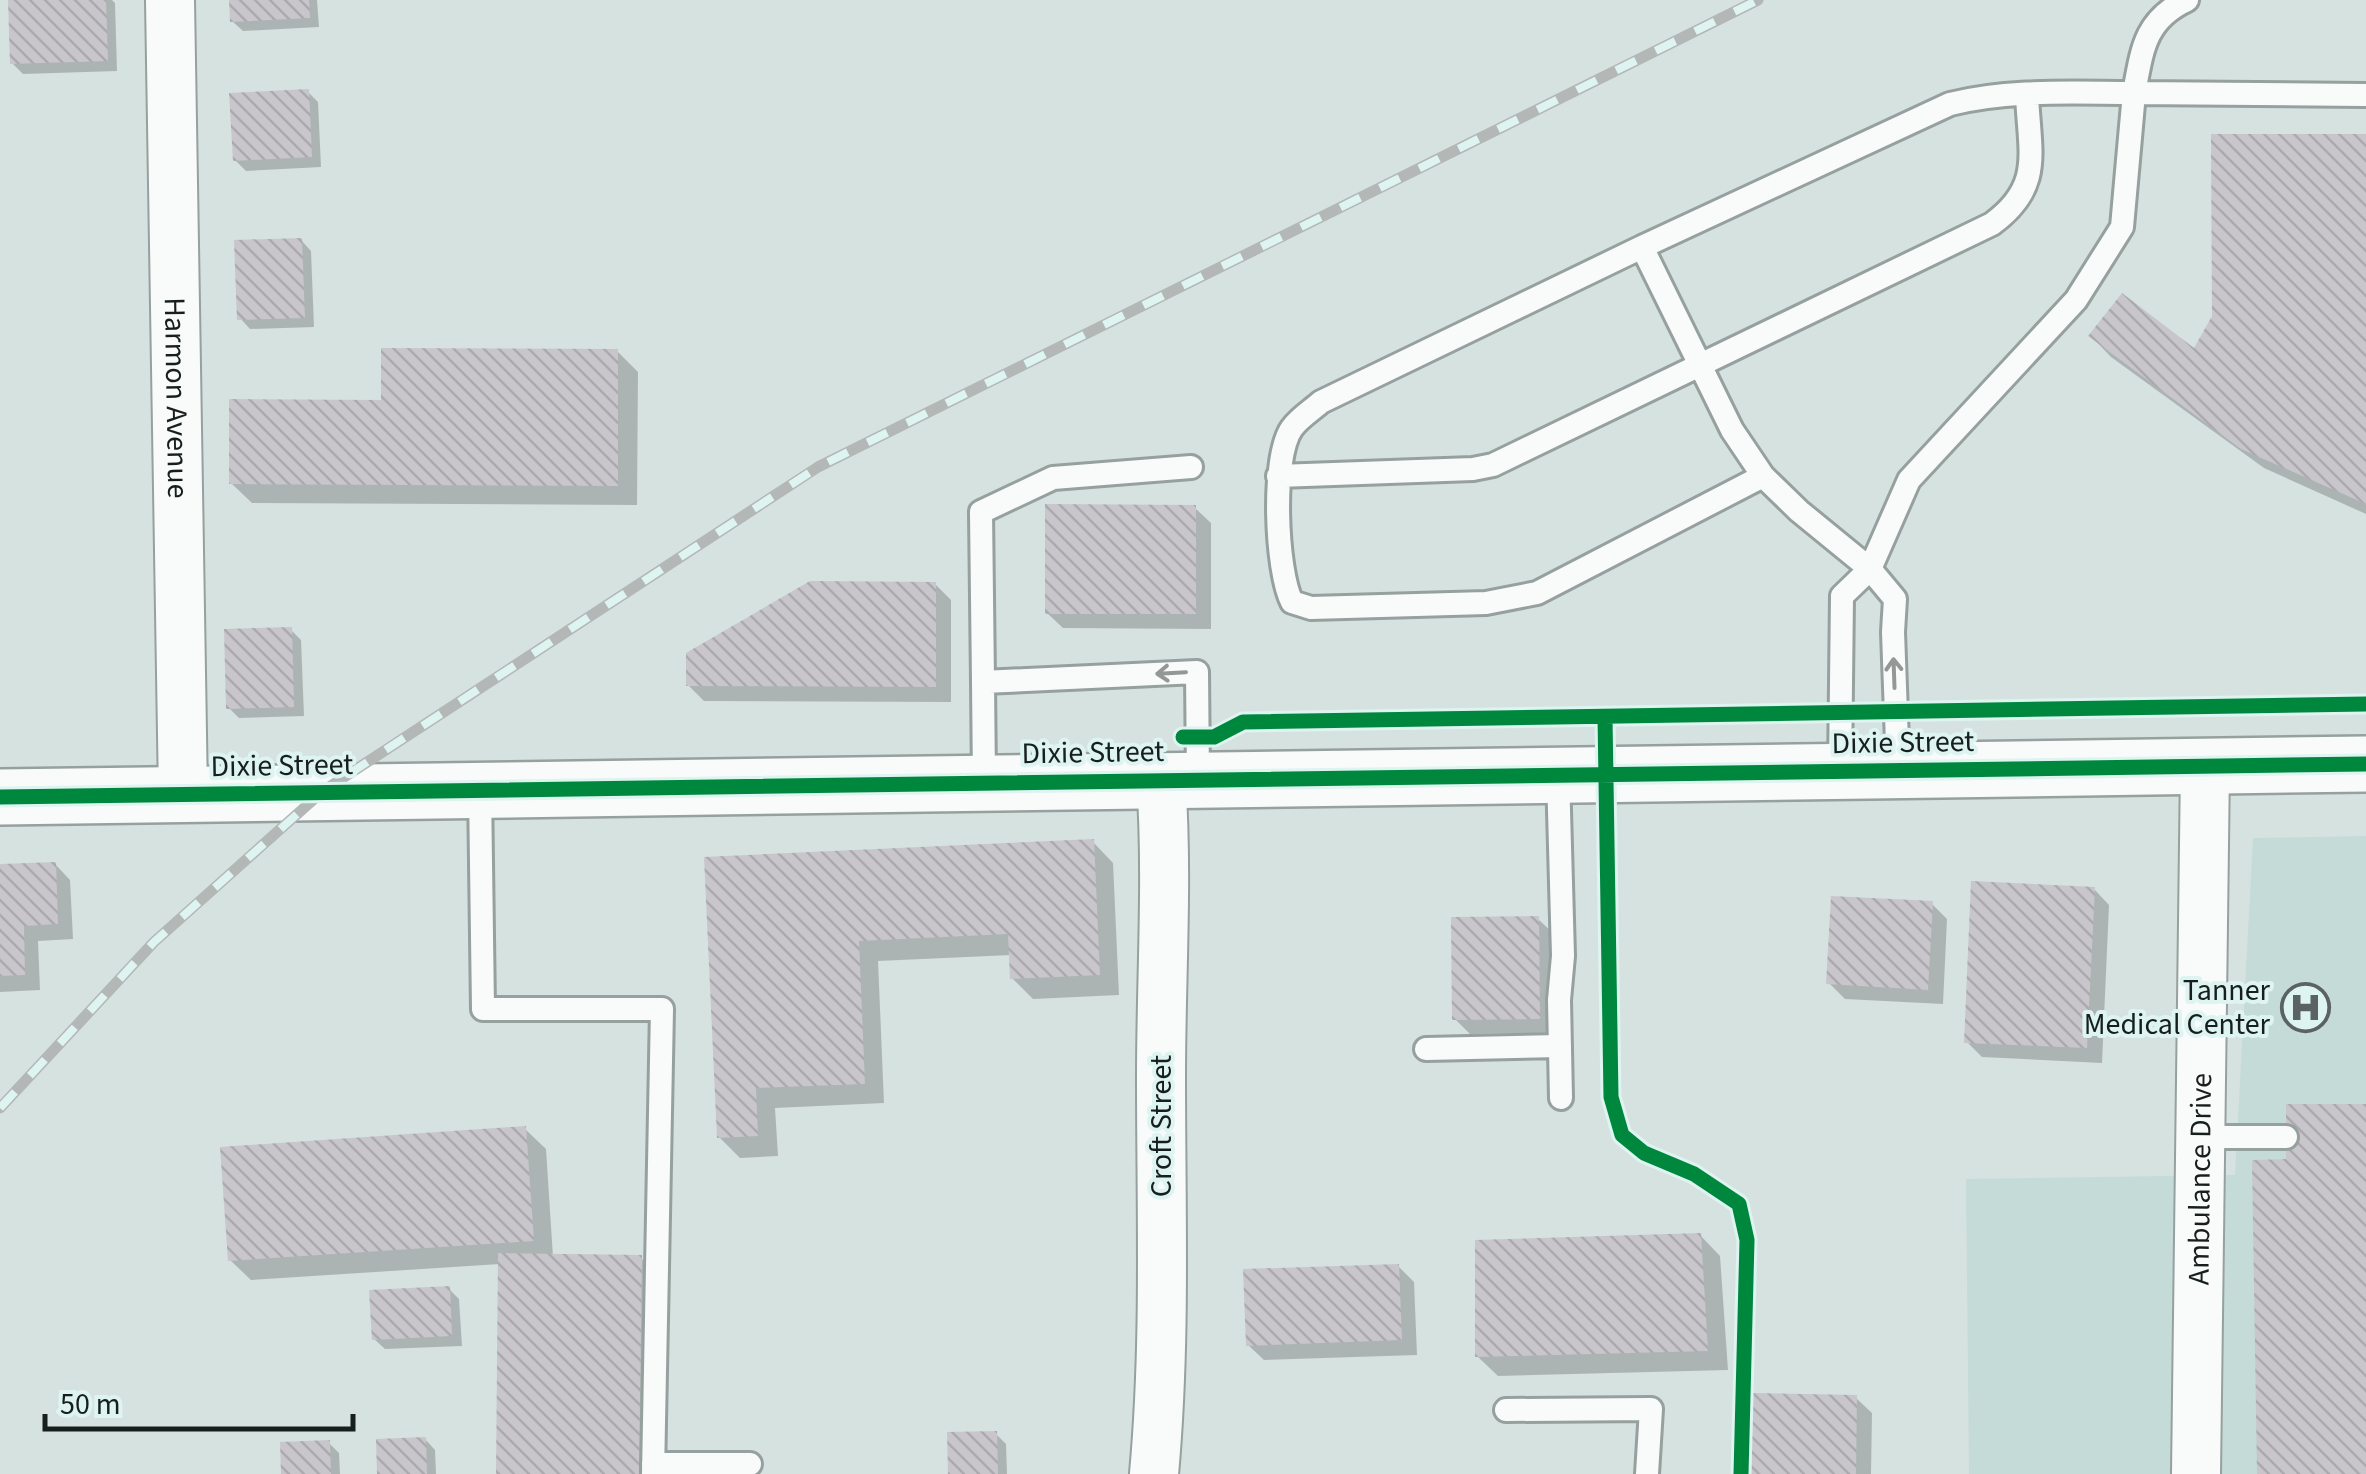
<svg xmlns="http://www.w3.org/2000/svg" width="2366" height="1474" viewBox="0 0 2366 1474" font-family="'Source Sans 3',sans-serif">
	<defs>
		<pattern id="building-back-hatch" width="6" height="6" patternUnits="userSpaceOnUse" patternTransform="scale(2.5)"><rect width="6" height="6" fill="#c8c6cb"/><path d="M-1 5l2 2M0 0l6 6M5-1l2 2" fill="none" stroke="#abaaae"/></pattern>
	</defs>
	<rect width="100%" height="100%" fill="#d6e2e0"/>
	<path fill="#c4dbd8" d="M2366,836v638h-397l-3,-295 269,-4 18,-337z"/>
	<path fill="#0003" d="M11,0h101l3,3 2,68 -94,3 -11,-11z
		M231,0h86l2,27 -76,4 -11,-10z
		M308,92l10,10 3,65 -75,4 -11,-11z
		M2366,137v377l-102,-46 -153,-111 -20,-21 104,16 20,-35z
		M301,240l10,11 3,76 -64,2 -10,-11z
		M617,351l21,21 -1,133 -385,-2 -21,-20 152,-81z
		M1195,508l16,15v106l-148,-1 -16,-15z
		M935,584l16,16v102l-247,-1 -16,-16z
		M291,630l10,10 3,76 -65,2 -10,-10z
		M1093,842l20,21 6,132 -86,4 -21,-21 -1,-23 -133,6 6,142 -109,5 3,48 -38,2 -21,-21 -12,-278z
		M55,864l15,16 3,59 -35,2 2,49 -40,2v-125z
		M2094,889l15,16 -7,158 -120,-6 -15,-15z
		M1932,904l15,15 -4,85 -98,-5 -16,-16z
		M1538,919l16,15 1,99 -85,1 -15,-15z
		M525,1129l21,20 7,108 88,1 20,20 -2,196h-160l1,-210 -249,16 -21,-20z
		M1700,1235l20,21 8,114 -230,6 -21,-20z
		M1398,1266l16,16 3,73 -153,5 -16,-15z
		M449,1289l10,10 3,47 -77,3 -11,-10z
		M1856,1398l16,15 -1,61h-118z
		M996,1434l10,10 1,30h-56z
		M425,1439l10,11 1,24h-56z
		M329,1443l10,10 1,21h-56z"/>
	<path fill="url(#building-back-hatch)" d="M8,0h98l2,61 -98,3z
		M229,0h80l1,18 -80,4z
		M309,89l3,68 -79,4 -4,-68z
		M2211,134h155v370l-125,-55 -153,-113 34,-43 72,55 18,-32z
		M302,238l3,80 -68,2 -3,-80z
		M381,348l237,1v137l-389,-2v-85l152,1z
		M1045,504l151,1v109h-151z
		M810,581l126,1v105l-250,-1v-33z
		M292,627l2,80 -68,2 -2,-80z
		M1094,839l6,136 -90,4 -2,-45 -149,7 6,143 -109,4 2,48 -41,2 -13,-281z
		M56,862l2,62 -34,2 1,49 -25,1v-112z
		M1971,881l124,6 -8,161 -123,-5z
		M1831,896l102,5 -5,89 -102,-6z
		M1539,916l1,103 -88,1 -1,-103z
		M2286,1104h80v370h-109l-5,-314 34,-1z
		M526,1126l8,115 -306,20 -8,-114z
		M1701,1233l7,118 -233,6v-117z
		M498,1253l144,2 -3,219h-143z
		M1399,1264l3,76 -156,6 -3,-77z
		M450,1286l2,50 -80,4 -3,-50z
		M1753,1393l104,2 -1,79h-105z
		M997,1431l1,43h-50l-1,-42z
		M426,1437l1,37h-50l-1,-35z
		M330,1440l1,34h-50l-1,-32z"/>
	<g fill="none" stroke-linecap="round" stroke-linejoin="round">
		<defs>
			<path id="service" d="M1642,247l308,-143c60,-15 123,-11 184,-11 8,-42 10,-73 53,-93
				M1278,476l195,-7 20,-4 499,-241c52,-38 37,-72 35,-130
				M1763,476l-226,117 -51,10 -175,5 -19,-6c-16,-31 -21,-145 0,-174 7,-10 20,-18 29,-26l321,-155 90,183 31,46 36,35 71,58 39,-89 167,-180 46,-73 12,-134 232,2
				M983,682l-2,-170 72,-34 138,-11
				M1840,771l2,-175 28,-27 25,30 -2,33 5,138
				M1558,774l5,182 -4,44 2,98
				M984,781l-1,-99 214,-10 1,106
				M480,789l3,220h179l-9,465
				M1426,1049l134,-3
				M2200,1137h86
				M1506,1410l145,-1 -4,65
				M653,1464h97"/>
			<g id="minor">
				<path id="s1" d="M170,0l13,795"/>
				<path d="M1154,1474c12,-132 7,-265 7,-397 0,-100 7,-199 0,-298"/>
				<path id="s2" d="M2196,1474l9,-708"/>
			</g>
			<path id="tertiary" d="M0,797l2366,-33"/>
		</defs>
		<use href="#service" stroke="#96a09e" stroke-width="28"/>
		<use href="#minor" stroke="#96a09e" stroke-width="52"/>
		<use href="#tertiary" stroke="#96a09e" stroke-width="60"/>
		<use href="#service" stroke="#f9fbfa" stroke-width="22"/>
		<use href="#minor" stroke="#f9fbfa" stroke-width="48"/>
		<use href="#tertiary" stroke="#f9fbfa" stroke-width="55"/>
		<defs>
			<path id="rail" d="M0,1108l154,-166 169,-151 495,-324 940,-467"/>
		</defs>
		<use href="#rail" stroke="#b3b7b6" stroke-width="11"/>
		<use href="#rail" stroke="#def4f1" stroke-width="8" stroke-dasharray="22" stroke-linecap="butt"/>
		<defs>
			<path id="cycleway" d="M1605,717l6,380 11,38 22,18 50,21 45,30 8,36 -6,234
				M1183,737h31l29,-15 1123,-18
				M0,797l2366,-33"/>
		</defs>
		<use href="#cycleway" stroke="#def4f1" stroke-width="21"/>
		<use href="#cycleway" stroke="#00873e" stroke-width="15"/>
	</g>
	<defs><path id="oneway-shaft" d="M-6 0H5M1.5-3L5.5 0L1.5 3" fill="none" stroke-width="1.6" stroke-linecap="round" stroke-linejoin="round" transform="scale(2.5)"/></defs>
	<g stroke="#939897">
		<use href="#oneway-shaft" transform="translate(1171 673) rotate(177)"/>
		<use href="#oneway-shaft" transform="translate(1894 673) rotate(-92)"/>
	</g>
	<defs>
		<symbol id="hospital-ring" viewBox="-11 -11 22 22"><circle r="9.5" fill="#def4f1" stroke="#5a6362" stroke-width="1.5"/><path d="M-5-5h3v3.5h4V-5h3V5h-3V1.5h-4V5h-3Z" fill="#5a6362"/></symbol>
	</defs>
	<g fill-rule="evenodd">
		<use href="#hospital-ring" x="2278" y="980" width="55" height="55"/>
	</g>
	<g text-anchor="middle" stroke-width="8" stroke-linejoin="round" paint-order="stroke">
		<g font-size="30" fill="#171f1e" stroke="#def4f1">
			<text dy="10" stroke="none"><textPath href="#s1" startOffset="398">Harmon Avenue</textPath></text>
			<text transform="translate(1903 742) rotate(-1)" y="10">Dixie Street</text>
			<text transform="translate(1093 752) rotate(-1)" y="10">Dixie Street</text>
			<text transform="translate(282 765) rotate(-1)" y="10">Dixie Street</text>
			<text transform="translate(1161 1126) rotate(-90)" y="10">Croft Street</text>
			<text dy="10" stroke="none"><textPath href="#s2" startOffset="295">Ambulance Drive</textPath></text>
		</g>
		<g font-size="30" fill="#171f1e" stroke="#def4f1" text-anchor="end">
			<text x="2270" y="1000">Tanner<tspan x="2270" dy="34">Medical Center</tspan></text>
		</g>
	</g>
	<path d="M45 1414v15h308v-15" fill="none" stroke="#171f1e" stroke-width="5"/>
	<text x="60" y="1414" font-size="30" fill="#171f1e" stroke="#def4f1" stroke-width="8" paint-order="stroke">50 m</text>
</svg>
